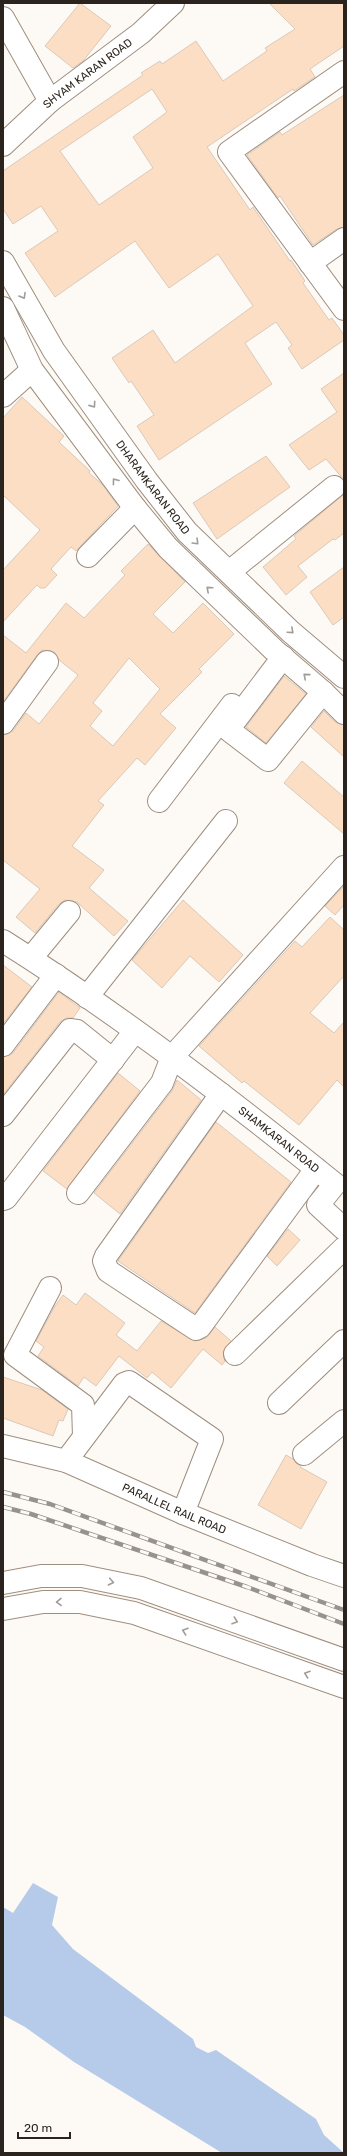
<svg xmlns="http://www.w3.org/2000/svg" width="347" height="2156" viewBox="0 0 347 2156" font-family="Rubik,sans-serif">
	<rect width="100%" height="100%" fill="#fdfaf6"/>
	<path fill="#b6cbe9" d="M33,1883l25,14 -6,28 21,24 120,90 3,8 12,6 8,-3 100,69 8,16 20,18h-122l-148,-91 -49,-35 -22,-12v-108l10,6z"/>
	<path fill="#fbdec4" stroke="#dbc9b9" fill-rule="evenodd" d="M80,3l31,23 -28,35 -10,7 -28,-22z
		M269,3h75v43l-34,23 5,8 -21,14 -1,-2 -86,58 43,63 3,-3 37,54 1,-1 14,21 -2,2 26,37 3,-2 12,17v5l-42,29 -14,-21 4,-3 -16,-23 -31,21 27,41 -113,76 -22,-34 17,-11 -23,-34 -2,2 -17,-25 41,-28 22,33 78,-57 -35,-52 -49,34 -34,-47 -80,56 -30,-44 33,-22 -17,-25 -28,18 -10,-15v-38l140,-96 -2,-2 19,-12 2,3 34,-23 27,40 44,-30 -2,-3 30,-19zM152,89l15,23 -34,25 20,31 -54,37 -39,-54z
		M344,95v132l-7,2 -24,16 -33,-49 -2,2 -31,-43 33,-23 2,3z
		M344,373v107l-18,-21 -17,11 -20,-25 48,-33 -16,-23z
		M22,397l42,39 -5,6 31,29 -1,2 13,11 16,22 -42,45 -5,-4 -20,22 6,6 -12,13h-5l-3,-3 -34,37v-52l37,-40 -37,-35v-77z
		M266,456l24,31 -73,52 -24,-36z
		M344,494v39l-9,7 -2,-1 -35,27 9,11 -21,18 -23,-28 33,-28 -2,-3z
		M148,544l37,38 -32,32 20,19 30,-30 31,31 -35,35 3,3 -42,42 16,14 -31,37 -8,-7 -39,43 6,4 -32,41 32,24 -15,18 39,33 -14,15 -37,-34 -12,-2 -6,4 -24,29 -19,-16 24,-28 -37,-29v-125l10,-4 13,-18 13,11 39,-49 -19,-15 -5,-8 -12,-2 -5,5 -34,47v-67l23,18 40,-50 18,15 41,-43 -4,-4zM129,658l31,31 -47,57 -23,-20 12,-15 -9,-8z
		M344,567v50l-11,8 -23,-33z
		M284,676l22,18 -40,49 -20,-16z
		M324,711l11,11 9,3v32l-33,-30z
		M302,761l42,36v37l-60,-51z
		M344,886v19l-9,10 -10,-9z
		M183,900l60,55 -24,27 -29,-26 -28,32 -30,-28z
		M330,917l14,13v46l-34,37 24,20 10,-11v65l-7,-7 -38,45 -55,-44 -2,2 -43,-37 96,-105 7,6z
		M3,965l29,22 -29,37z
		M59,992l21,16 -7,10h-7l-6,4 -57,73v-38l10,-4z
		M118,1073l22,18 -73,98 -24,-18z
		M177,1080l24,20 -81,114 -26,-21 78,-102z
		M216,1122l75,60 -96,131 -77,-52z
		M288,1229l12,11 -23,26 -10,-10z
		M85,1293l40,30 -9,12 21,16 24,-30 34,20 11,-3 9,-11 16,14 -8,10 2,10 -3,4 -19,-16 -32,39 -19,-16 -5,6 -28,-22 -23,30 -12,-9 -6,9 -40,-30 6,-9 -8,-6 19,-35 8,-11 13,10z
		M3,1377l39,13 26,19 -5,12 -4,-1 -6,16 -50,-18z
		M286,1455l7,4 8,7 -1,1 27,15 -26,47 -43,-24z"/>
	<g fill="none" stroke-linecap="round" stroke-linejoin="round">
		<defs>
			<g id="minor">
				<path d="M3,18l47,83"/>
				<path d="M344,72l-115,80 115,157"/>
				<path id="s1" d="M3,145l47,-44 91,-68 32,-30"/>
				<path id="s2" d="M3,262l51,89 93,130 40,51 104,100 53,45"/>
				<path d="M310,263l34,-24"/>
				<path d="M3,308l29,62 103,138 33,40 106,102 49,42 21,21"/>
				<path d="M3,396l29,-26"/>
				<path d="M88,556l47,-48"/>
				<path d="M229,572l105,-85"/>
				<path d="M283,657l-52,69 -1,5 38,29 55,-68"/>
				<path d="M3,723l44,-61"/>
				<path d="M159,801l73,-96"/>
				<path id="s3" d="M3,941c116,73 226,157 332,243l-17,21 26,24"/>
				<path d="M31,958l38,-46"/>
				<path d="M87,997l139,-176"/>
				<path d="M3,1045l53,-70"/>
				<path d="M221,1094l-115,162 -2,5 4,10 88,58 4,-2 116,-158"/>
				<path d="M3,1115l67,-85 7,1 36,29"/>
				<path d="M78,1193l84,-110 10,-26 172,-190"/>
				<path d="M3,1199l3,-1 129,-167"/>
				<path d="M50,1288l-35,67 68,50 1,31"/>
				<path d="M235,1354l109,-106"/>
				<path d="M279,1403l65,-62"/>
				<path id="s4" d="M3,1446l63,15 117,52 129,52 32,11"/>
				<path d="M304,1454l40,-33"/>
				<path d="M66,1461l58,-77 5,-2 83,57 -29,74"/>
				<path d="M3,1583l38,-7h41l59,12 203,72"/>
				<path d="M3,1609l40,-7h37l54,11 210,74"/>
			</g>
		</defs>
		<use href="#minor" stroke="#9f8e7f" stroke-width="24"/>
		<use href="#minor" stroke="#fff" stroke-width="22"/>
		<defs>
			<path id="rail" d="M3,1492l47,12 294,106
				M3,1507l28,7 216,73 97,37"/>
		</defs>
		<use href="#rail" stroke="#97928d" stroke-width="4.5"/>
		<use href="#rail" stroke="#fdfaf6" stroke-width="3" stroke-dasharray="9" stroke-linecap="butt"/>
	</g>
	<defs><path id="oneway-chevron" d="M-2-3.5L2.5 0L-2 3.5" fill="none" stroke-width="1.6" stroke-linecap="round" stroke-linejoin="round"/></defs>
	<g stroke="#a09c9a">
		<use href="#oneway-chevron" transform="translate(23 296) rotate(60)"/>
		<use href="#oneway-chevron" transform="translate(93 405) rotate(55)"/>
		<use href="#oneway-chevron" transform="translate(115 481) rotate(-127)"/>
		<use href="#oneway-chevron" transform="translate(196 542) rotate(45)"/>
		<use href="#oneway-chevron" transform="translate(209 589) rotate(-138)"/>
		<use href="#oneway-chevron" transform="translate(291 631) rotate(42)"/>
		<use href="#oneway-chevron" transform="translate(306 676) rotate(-139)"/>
		<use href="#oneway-chevron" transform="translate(111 1582) rotate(12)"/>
		<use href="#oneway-chevron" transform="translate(59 1602) rotate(179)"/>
		<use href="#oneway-chevron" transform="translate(235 1621) rotate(19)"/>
		<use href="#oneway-chevron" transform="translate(185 1631) rotate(-161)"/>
		<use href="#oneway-chevron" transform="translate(307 1674) rotate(-161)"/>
	</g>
	<g text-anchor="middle" stroke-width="3" stroke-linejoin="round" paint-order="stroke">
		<g font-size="11" fill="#2b241e" stroke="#fdfaf6">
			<text dy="4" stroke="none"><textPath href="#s1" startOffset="111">SHYAM KARAN ROAD</textPath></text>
			<text dy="4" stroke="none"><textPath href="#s2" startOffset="271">DHARAMKARAN ROAD</textPath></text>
			<text dy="4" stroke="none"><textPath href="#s3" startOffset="340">SHAMKARAN ROAD</textPath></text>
			<text dy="4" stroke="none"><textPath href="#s4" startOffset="183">PARALLEL RAIL ROAD</textPath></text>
		</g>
	</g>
	<rect width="347" height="2156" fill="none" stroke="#2b241e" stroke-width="8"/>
	<path d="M18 2132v6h52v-6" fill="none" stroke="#2b241e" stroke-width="2"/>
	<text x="24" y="2132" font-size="12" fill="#2b241e" stroke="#fdfaf6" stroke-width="3" paint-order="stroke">20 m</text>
</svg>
